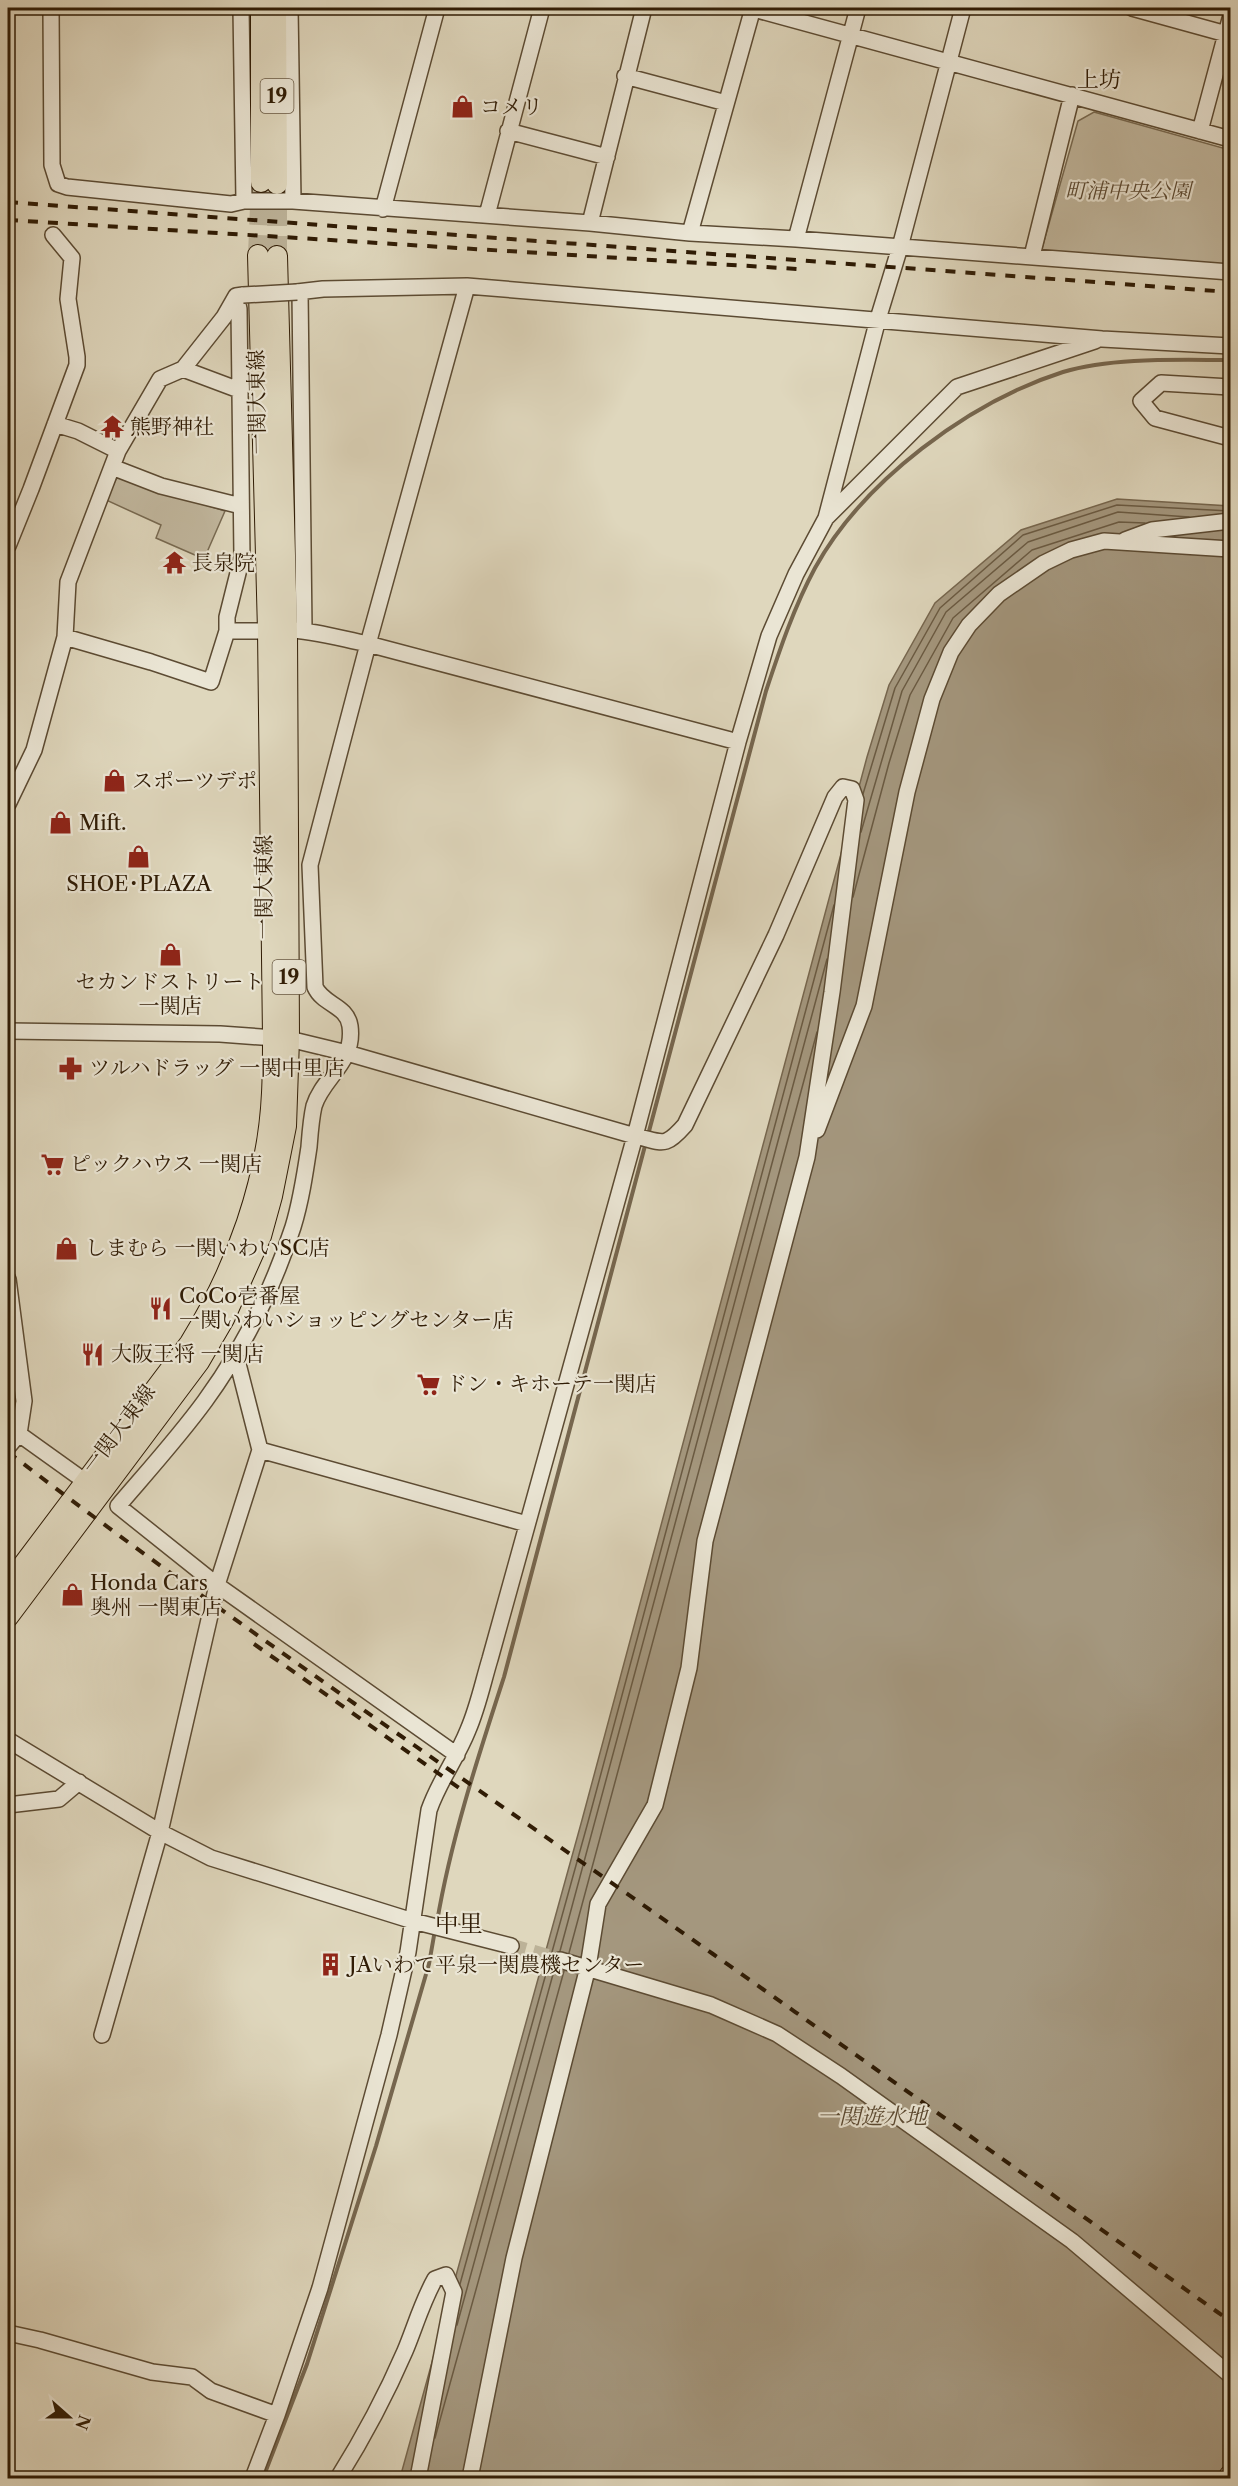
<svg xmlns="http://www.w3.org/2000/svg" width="1238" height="2486" viewBox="0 0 1238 2486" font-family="'Libre Caslon Text','Noto Serif JP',serif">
	<rect width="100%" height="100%" fill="#dfd7bd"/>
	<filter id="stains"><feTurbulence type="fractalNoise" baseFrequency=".00333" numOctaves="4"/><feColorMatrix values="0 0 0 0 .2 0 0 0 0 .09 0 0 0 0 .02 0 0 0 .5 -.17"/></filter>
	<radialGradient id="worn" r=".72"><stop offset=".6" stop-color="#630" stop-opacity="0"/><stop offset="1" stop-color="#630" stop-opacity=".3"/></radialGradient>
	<path fill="#c1b79e" stroke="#786a52" stroke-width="1.5" d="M1094,112l136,38v115l-189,-13 37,-131z
		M118,475l42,16 65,20 -21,48 -48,-21 5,-13 -55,-25z"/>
	<path fill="#a4977e" stroke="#76664e" stroke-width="1.5" d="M1117,499l113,7v1972h-830l182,-658 285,-1063 22,-72 46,-82 86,-73z"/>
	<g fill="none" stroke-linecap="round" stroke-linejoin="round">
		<path stroke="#6a5a42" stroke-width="1.5" d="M863,794l32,-106 45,-80 83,-73 94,-30 113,6
			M861,832l41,-141 44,-79 82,-70 90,-30 71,5
			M853,897l36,-134 21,-68 43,-77 79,-68 87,-28 26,1
			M560,1951l267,-992
			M569,1953l248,-921
			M460,2284l128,-462 246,-917
			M457,2325l98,-358
			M435,2438l129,-467"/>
		<path stroke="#76664e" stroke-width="4" d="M648,1135l118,-444c14,-42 28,-84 49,-123 48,-87 154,-166 248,-196 50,-15 116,-12 167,-12
			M437,1922c14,-83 41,-165 67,-245l142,-535
			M263,2478l44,-114 69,-218 53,-182 6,-34"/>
		<path stroke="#bcb298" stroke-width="15" stroke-dasharray="15 8" stroke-linecap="butt" d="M511,1946l49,14"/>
		<path stroke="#bcb298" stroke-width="20" stroke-dasharray="20 10" stroke-linecap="butt" d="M258,255l3,-73
			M277,256v-72"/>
		<defs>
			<path id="minor" d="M51,8l1,157 6,19 9,3 164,17 13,-3h49l297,22 100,10 106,6 434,33
				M241,8l3,193
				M290,8l3,193
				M750,8l480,131
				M1132,8l98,27
				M625,76l101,27
				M508,131l99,26
				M1200,131l30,-112
				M383,209l54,-201
				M487,215l55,-207
				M590,223l54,-215
				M690,233l63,-225
				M796,239l62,-231
				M1032,256l40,-161
				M297,292l26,-3 144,-3 635,53 128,7
				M300,292l4,338
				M183,369l56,21
				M1230,387l-69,-4 -20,18 14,17 75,20
				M55,424l23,7 40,20
				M112,467l49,19 80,20
				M826,518l131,-131 138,-46
				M1125,540l27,-10 78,-9
				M8,546l23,-57 46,-124v-8l-9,-58 4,-41 -19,-23
				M287,630c26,0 55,9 81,14l370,98
				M227,631h41
				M65,637l86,25 60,20 16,-51v-14l15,-60 -3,-248 -3,-13
				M8,804l26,-54 31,-113 3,-55 50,-131 42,-72 23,-10 41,-52 12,-21 7,-1
				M8,1031l212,3 69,5 58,14 288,83c28,6 29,13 50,-11l91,-190 59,-138 8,-10 9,2 4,11 -24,192 -25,165 -102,384 -16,127 -34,137 -57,99 -10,63 -74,291 -44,220
				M817,1130l47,-124 43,-214 25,-93 19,-47 18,-27 30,-31 45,-31 27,-13 33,-9 126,8
				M8,1279l16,122 -5,33 -11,13
				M19,1434l67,48
				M260,1450l267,74
				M8,1740l152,92 51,26 202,63 98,25
				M457,1755l-240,-170 -99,-79c29,-34 60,-68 87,-105 38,-52 68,-113 88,-174 8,-26 12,-53 16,-80 1,-13 2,-28 5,-41 9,-29 41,-43 36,-80 -3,-21 -27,-21 -35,-39l-5,-122 58,-221 99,-358
				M8,1805l51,-6 20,-17
				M560,1960l151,45 66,29 64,42 231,165 158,134
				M102,2035l58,-203 57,-247 43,-135 -24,-94
				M8,2333l32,7 112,32 40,5 19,14 66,24
				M253,2478l24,-63 43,-127 69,-253 19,-83 21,-142c10,-29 28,-52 39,-80 10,-23 15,-48 22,-71l145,-523 103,-394 31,-106 27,-62 30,-56 52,-199 22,-72 63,-239
				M338,2478c25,-40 48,-83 67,-127 10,-24 17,-49 30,-72l11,-4 8,17 -36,186"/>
			<path id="major" d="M261,8v174
				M276,8l1,176
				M8,1585l182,-242c46,-75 78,-162 82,-250 1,-19 1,-37 1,-55l-5,-407 -10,-376
				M8,1617l191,-255 25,-43 37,-83 11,-40 14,-70 3,-87 -2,-409 -10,-374
				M1228,2478l2,-3"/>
		</defs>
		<use href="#minor" stroke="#5c4b33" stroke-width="18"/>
		<use href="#major" stroke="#301c05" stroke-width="22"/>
		<use href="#minor" stroke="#eae5d4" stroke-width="15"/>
		<use href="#major" stroke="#dfd7bd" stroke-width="20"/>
		<path stroke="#301c05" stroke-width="4" stroke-dasharray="10 10" stroke-linecap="butt" d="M8,202l1222,90
			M8,220l789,49
			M8,1452c177,136 362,262 545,390 227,158 452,319 677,479
			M254,1644l208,146"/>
		<defs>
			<path id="minor-bridge" d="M243,295l54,-3"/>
		</defs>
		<use href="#minor-bridge" stroke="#5c4b33" stroke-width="18" stroke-linecap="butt"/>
		<use href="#minor-bridge" stroke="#eae5d4" stroke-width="15"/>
	</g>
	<defs>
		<symbol id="shop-bare" viewBox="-9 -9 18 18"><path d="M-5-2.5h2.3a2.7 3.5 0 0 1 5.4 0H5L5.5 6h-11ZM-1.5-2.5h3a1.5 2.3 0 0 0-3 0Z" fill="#8f2418" stroke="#eae5d4" stroke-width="2.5" paint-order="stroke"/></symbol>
		<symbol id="temple-bare" viewBox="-9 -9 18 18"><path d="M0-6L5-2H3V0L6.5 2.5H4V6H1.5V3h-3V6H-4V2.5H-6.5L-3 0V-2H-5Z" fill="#8f2418" stroke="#eae5d4" stroke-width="2.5" paint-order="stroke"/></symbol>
		<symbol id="pharmacy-bare" viewBox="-9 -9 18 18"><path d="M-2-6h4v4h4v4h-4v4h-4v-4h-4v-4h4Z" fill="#8f2418" stroke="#eae5d4" stroke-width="2.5" paint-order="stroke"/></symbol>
		<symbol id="supermarket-bare" viewBox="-9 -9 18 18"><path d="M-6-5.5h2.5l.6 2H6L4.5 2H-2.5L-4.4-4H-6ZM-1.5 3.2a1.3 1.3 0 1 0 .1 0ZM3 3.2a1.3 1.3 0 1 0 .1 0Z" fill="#8f2418" stroke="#eae5d4" stroke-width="2.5" paint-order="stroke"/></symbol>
		<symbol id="restaurant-bare" viewBox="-9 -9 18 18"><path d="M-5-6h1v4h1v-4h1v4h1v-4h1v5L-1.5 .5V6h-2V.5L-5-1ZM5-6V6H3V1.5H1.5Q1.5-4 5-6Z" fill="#8f2418" stroke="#eae5d4" stroke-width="2.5" paint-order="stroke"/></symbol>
		<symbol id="building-bare" viewBox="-9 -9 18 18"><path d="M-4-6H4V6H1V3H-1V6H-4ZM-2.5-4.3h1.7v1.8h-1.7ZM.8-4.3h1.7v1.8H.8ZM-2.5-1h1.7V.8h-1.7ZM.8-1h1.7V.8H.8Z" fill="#8f2418" stroke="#eae5d4" stroke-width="2.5" paint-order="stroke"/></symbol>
	</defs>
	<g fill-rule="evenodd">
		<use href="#shop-bare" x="446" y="90" width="33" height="33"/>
		<use href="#temple-bare" x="96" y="410" width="33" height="33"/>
		<use href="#temple-bare" x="158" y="546" width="33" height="33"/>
		<use href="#shop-bare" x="98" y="764" width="33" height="33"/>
		<use href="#shop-bare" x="44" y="806" width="33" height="33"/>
		<use href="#shop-bare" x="122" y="840" width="33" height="33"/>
		<use href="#shop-bare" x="154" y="938" width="33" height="33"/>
		<use href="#pharmacy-bare" x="54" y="1052" width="33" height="33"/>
		<use href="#supermarket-bare" x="36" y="1148" width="33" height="33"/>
		<use href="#shop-bare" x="50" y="1232" width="33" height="33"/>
		<use href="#restaurant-bare" x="144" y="1292" width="33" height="33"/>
		<use href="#restaurant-bare" x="76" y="1338" width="33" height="33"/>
		<use href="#supermarket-bare" x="412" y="1368" width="33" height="33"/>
		<use href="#shop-bare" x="56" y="1578" width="33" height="33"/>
		<use href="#building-bare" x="314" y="1948" width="33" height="33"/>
	</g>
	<g text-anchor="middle" stroke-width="4.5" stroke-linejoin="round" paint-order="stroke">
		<g fill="#eae5d4" stroke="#685843" stroke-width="1.5">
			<rect x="260.5" y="79" width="33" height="34" rx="4.5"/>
			<rect x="272.5" y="960" width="33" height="34" rx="4.5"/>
		</g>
		<g font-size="20" font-weight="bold" fill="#301c05">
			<text x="277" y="103">19</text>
			<text x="289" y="984">19</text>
		</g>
		<g font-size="21" fill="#301c05" stroke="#eae5d4" text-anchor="start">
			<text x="480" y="114">コメリ</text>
			<text x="130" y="434">熊野神社</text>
			<text x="192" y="570">長泉院</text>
			<text x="132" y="788">スポーツデポ</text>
			<text x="79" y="830">Mift.</text>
			<text x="139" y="891" text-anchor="middle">SHOE･PLAZA</text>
			<text x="170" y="989" text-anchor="middle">セカンドストリート<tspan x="170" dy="24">一関店</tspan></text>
			<text x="89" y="1075">ツルハドラッグ 一関中里店</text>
			<text x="70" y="1171">ピックハウス 一関店</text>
			<text x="85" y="1255">しまむら 一関いわいSC店</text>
			<text x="179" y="1303">CoCo壱番屋<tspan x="179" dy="24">一関いわいショッピングセンター店</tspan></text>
			<text x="111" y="1361">大阪王将 一関店</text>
			<text x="446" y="1391">ドン・キホーテ一関店</text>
			<text x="90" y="1590">Honda Cars<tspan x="90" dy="24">奥州 一関東店</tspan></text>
			<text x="349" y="1972">JAいわて平泉一関農機センター</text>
		</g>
		<g font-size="21" font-style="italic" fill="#5c4a33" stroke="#eae5d4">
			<text x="1128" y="198">町浦中央公園</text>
		</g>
		<g font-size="21" fill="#301c05" stroke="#eae5d4">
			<text transform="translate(257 402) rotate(-91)" y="7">一関大東線</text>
			<text transform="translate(264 887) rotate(-90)" y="7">一関大東線</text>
			<text transform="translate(119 1429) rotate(-53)" y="7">一関大東線</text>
		</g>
		<g font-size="22" fill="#301c05" stroke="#eae5d4">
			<text x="1099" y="87">上坊</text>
		</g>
		<g font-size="22" font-style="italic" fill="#59472f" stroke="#eae5d4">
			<text x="872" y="2124">一関遊水地</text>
		</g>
		<g font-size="24" fill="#301c05" stroke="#eae5d4">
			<text x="459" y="1932">中里</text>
		</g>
	</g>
	<rect width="1238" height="2486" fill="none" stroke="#dfd7bd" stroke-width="30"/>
	<rect x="9" y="9" width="1220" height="2468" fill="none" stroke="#301c05" stroke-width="3"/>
	<rect x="15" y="15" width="1208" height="2456" fill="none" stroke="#301c05" stroke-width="1.5"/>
	<g transform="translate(69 2417) rotate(111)" stroke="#eae5d4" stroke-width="4.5" paint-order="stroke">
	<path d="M0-4.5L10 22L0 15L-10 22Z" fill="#301c05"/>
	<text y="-9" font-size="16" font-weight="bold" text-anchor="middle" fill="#301c05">N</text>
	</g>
	<rect width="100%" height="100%" filter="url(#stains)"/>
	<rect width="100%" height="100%" fill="url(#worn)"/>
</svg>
